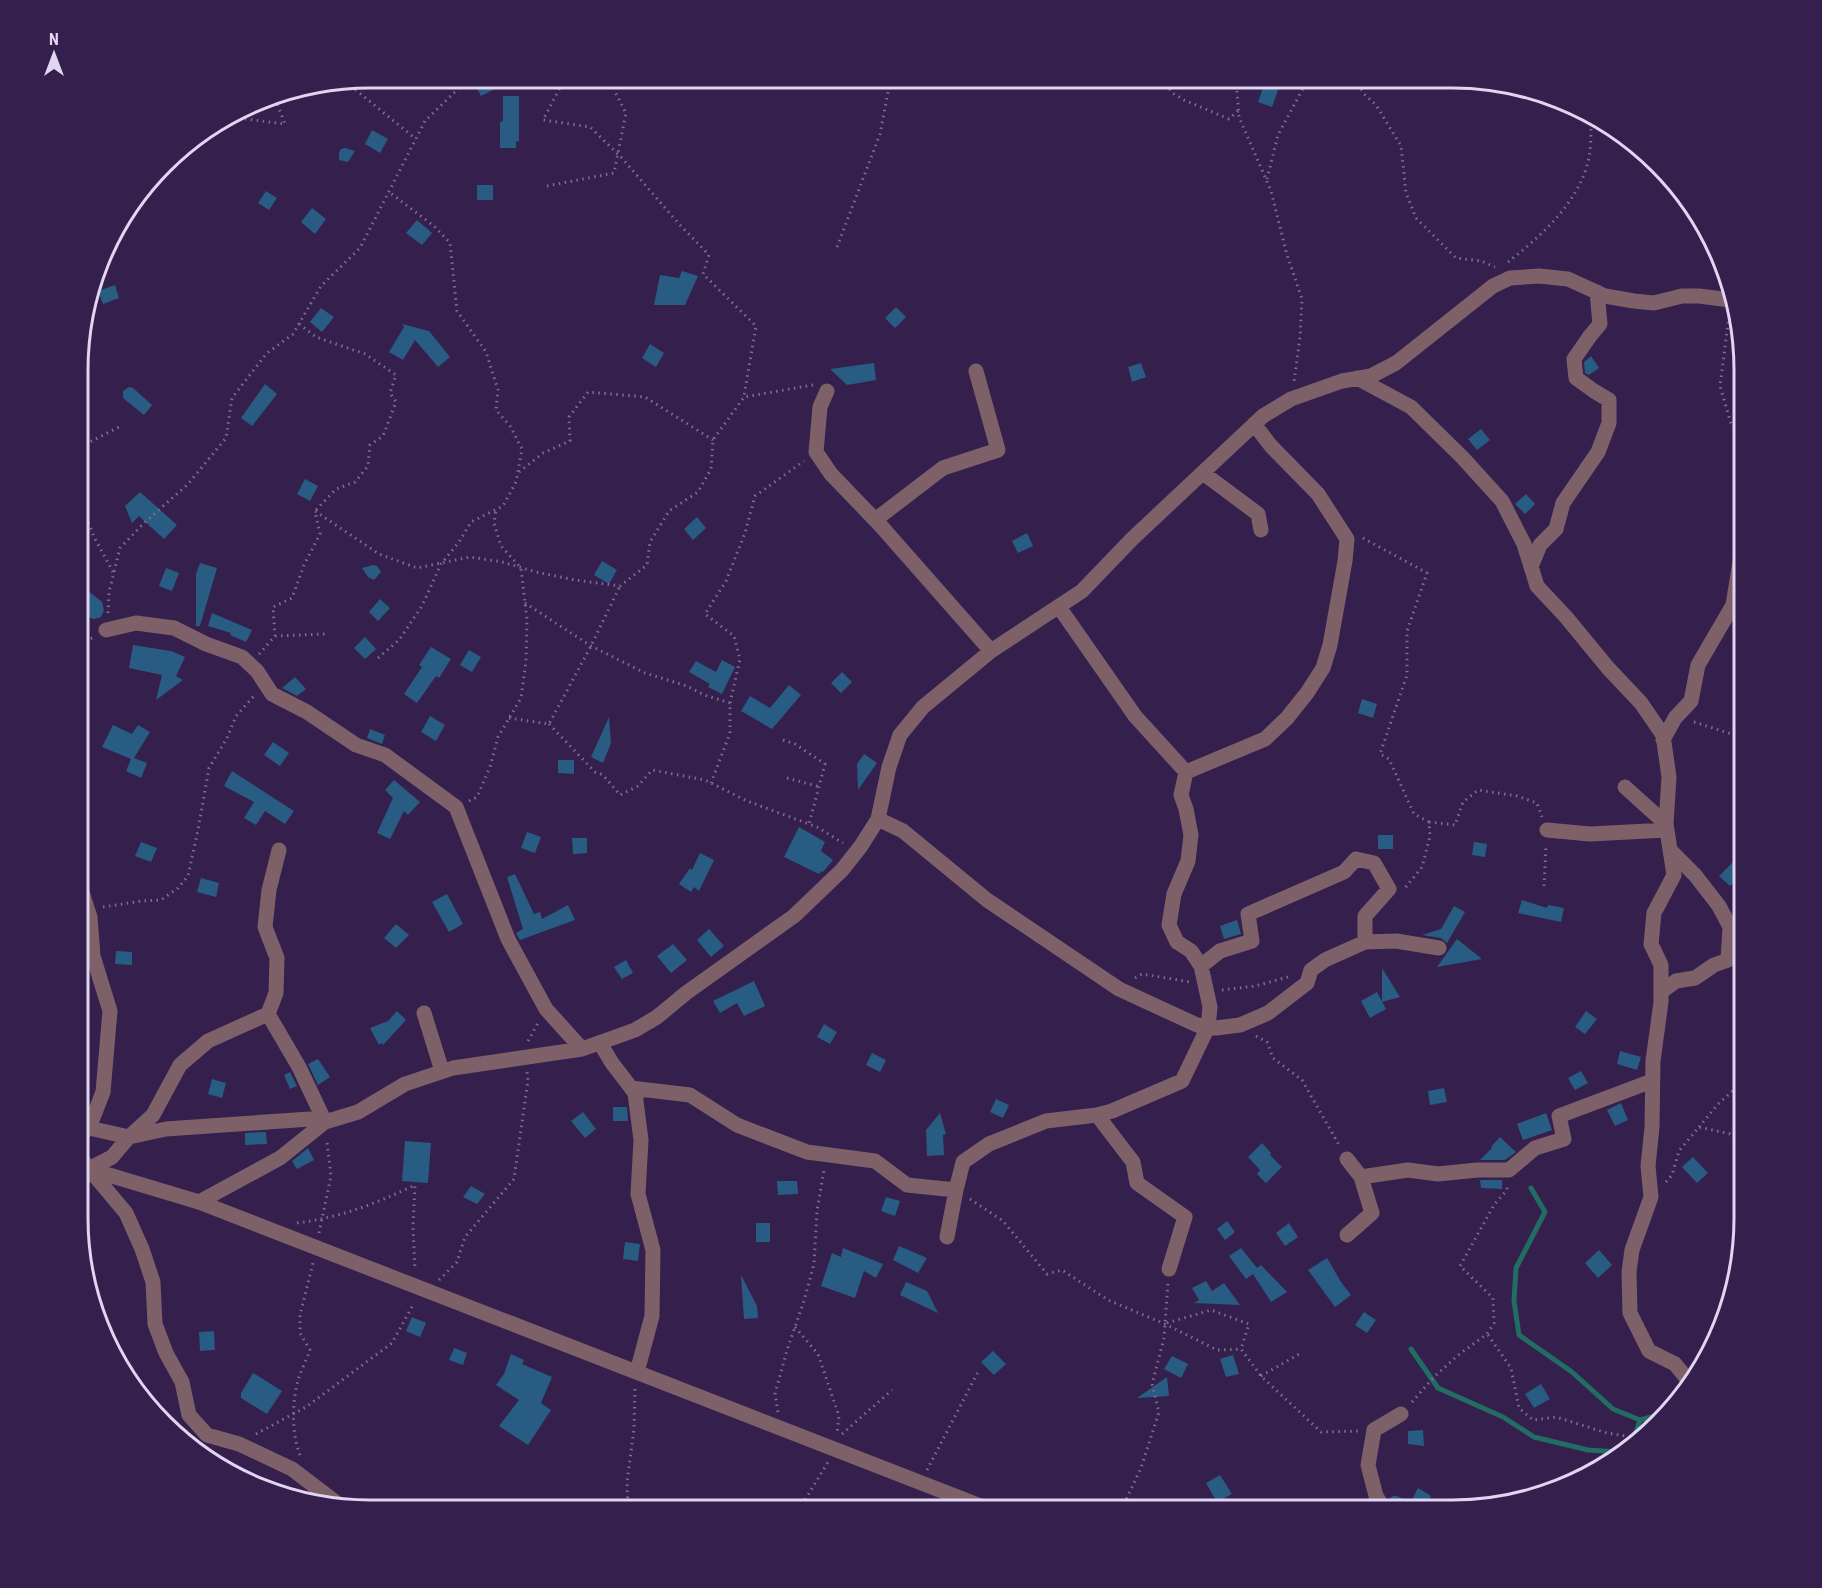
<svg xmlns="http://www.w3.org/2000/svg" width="1822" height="1588" viewBox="0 0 1822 1588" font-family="'Roboto Condensed',sans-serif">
	<rect width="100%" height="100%" fill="#351f4d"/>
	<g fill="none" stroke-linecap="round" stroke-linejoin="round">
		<path stroke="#216c63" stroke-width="5" d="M1531,1188l14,24 -29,56 -2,33 5,34 53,37 41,37 27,11
			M1411,1349l27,39 65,29 31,20 54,13 32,2
			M1633,1442l7,-22 26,-7"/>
	</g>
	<path fill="#285c82" d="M472,78h18l5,11 -14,7z
		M1264,85l14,5 -6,17 -14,-5z
		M503,96h16v46l-3,-1v7h-16v-26l3,-1z
		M372,130l16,9 -8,14 -15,-9z
		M345,148l10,3 -7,11 -9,-2v-7l2,-4z
		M477,185h16v15h-16z
		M266,191l11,7 -8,12 -11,-7z
		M312,208l14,11 -11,15 -14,-12z
		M417,220l15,13 -10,12 -16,-12z
		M682,271l16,5 -13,29h-31l6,-30 19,3z
		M115,285l4,13 -16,6 -5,-13z
		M896,307l10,10 -11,11 -10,-10z
		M321,308l13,9 -12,15 -12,-10z
		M402,324l27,7 21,26 -12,10 -23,-27 -12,20 -14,-8 15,-25z
		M650,344l14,9 -8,14 -14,-9z
		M1591,356l8,12 -10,7 -4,-2 -1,-11z
		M874,363l2,17 -29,5 -17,-16z
		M1141,363l5,14 -14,5 -4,-15z
		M265,384l12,10 -25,32 -11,-8z
		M129,387l4,1 19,17 -8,10 -21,-17v-7z
		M1481,429l9,11 -13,10 -9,-11z
		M305,479l13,7 -8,15 -13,-7z
		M140,492l37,33 -13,14 -25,-23 -7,7 -7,-17z
		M1526,494l9,10 -10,10 -10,-10z
		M697,517l9,11 -13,12 -9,-11z
		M1027,533l6,13 -15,7 -6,-12z
		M602,561l15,9 -8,14 -15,-9z
		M200,563l17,5 -17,58h-4v-52z
		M373,565l4,1 4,6 -7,8 -6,-3 -6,-9z
		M166,568l13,5 -7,18 -13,-5z
		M81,585l21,17 2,8 -3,7 -7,2 -8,-3z
		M380,599l10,9 -12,13 -9,-9z
		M212,613l40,17 -6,12 -16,-7 1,-2 -23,-7z
		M365,637l11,12 -11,10 -11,-11z
		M133,645l38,6 14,6 -9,19 7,4 -27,20 6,-25 -33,-7z
		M431,647l20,12 -12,19 -3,-2 -19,27 -13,-9 18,-27 -3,-2z
		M469,650l12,7 -9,15 -12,-7z
		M722,660l13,7 -13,27 -14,-7 2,-3 -21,-12 7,-11 20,11z
		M842,672l10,10 -11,11 -10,-10z
		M295,677l11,12 -9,7 -15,-8z
		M789,685l12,10 -29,34 -31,-18 9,-15 20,12z
		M1362,699l15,5 -4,14 -15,-5z
		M430,716l15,9 -9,16 -15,-9z
		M609,717l2,26 -8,20 -12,-6z
		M113,725l19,9 6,-9 12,7 -16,26 13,5 -6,15 -15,-7 5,-12 -29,-12z
		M370,729l15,6 -3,9 -15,-6z
		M273,742l16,11 -9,13 -16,-11z
		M864,754l13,9 -19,27 -1,-26z
		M558,760h16v14l-16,-1z
		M232,771l62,40 -9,13 -20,-13 -9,14 -12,-7 10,-16 -30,-16z
		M394,780l26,22 -12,13 -4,-4 -14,28 -13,-6 16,-35 -8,-8z
		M799,827l26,15 -4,9 12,9 -10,12 -1,-1 -3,3 -35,-17z
		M527,832l14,5 -6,16 -14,-5z
		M1378,835h15v14h-15z
		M572,838h15v15l-14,1z
		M141,842l16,6 -6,14 -16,-6z
		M1474,842l13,2 -2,13 -13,-2z
		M700,853l14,7 -15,31 -5,-4 -3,5 -12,-8 11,-16 2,2z
		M1733,862l10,10 -13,14 -11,-10z
		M515,874l19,40 6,-2 2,7 26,-14 7,15 -55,20 -4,-7 7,-4 -16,-52z
		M201,878l18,5 -3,14 -19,-5z
		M447,894l16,30 -14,8 -17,-30z
		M1522,900l25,8 1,-3 16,3 -3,14 -43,-9z
		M1454,906l11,6 -18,31 -6,-5 -19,-3 19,-6z
		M1237,920l4,14 -17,5 -4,-13z
		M396,924l13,11 -13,13 -12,-10z
		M709,929l15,17 -13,11 -14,-17z
		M1457,939l25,20 -45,8z
		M673,944l14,16 -16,13 -14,-17z
		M116,951l16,1v13l-17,-1z
		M626,960l7,13 -11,6 -8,-12z
		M1382,968l18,29 -18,5z
		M754,981l11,25 -21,10 -7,-13 -17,10 -7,-12z
		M1377,992l9,17 -16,9 -9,-17z
		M397,1011l9,9 -23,25 -1,-2 -3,2 -9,-17 18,-7z
		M1586,1011l11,8 -12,15 -10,-7z
		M824,1024l13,8 -7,12 -13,-7z
		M1620,1051l21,6 -4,13 -20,-6z
		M872,1053l14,7 -6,12 -14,-7z
		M318,1059l12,18 -12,8 -10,-21z
		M1581,1071l7,12 -13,7 -7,-12z
		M290,1072l7,14 -7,3 -6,-14z
		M212,1079l14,4 -4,15 -14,-4z
		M1444,1088l3,14 -17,3 -2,-14z
		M996,1099l13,6 -6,13 -13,-6z
		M1621,1103l7,17 -13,6 -8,-16z
		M613,1107h14l1,14h-15z
		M583,1112l13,17 -11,9 -14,-17z
		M940,1113l6,21 -3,1 1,20 -17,1 -1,-26z
		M1546,1113l6,17 -29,10 -6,-16z
		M266,1132l1,12 -22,1v-12z
		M1500,1137l16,15 -11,8h-25l12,-12 -1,-1z
		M405,1141l26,2 -3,40 -26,-2z
		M1262,1143l9,10 -1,2 12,12 -16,16 -9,-9 3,-4 -12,-13z
		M308,1148l6,12 -17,9 -5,-8z
		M1693,1157l15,16 -11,10 -15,-16z
		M1480,1180h22v9l-21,-1z
		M777,1181h20l1,13 -20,1z
		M471,1186l14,8 -8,10 -14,-7z
		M886,1197l14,4 -5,15 -14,-5z
		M1227,1221l8,11 -10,8 -8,-11z
		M756,1223h14v19h-14z
		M1289,1223l9,14 -13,9 -9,-13z
		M625,1242l15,2 -2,17 -15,-2z
		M899,1246l28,12 -9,15 -25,-13z
		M843,1248l40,16 -7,14 -12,-7 -9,27 -34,-12 11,-33 9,4z
		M1241,1248l16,20 4,-3 26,27 -16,10 -18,-28 -7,5 -17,-23z
		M1599,1250l13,15 -14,13 -13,-15z
		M1327,1258l14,24 10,13 -16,12 -27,-37z
		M741,1275l16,31 1,12 -14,1z
		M1206,1281l6,10 12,-8 16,22 -46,-2 5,-3 -7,-12z
		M906,1282l21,9 11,22 -38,-18z
		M1364,1312l12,8 -9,13 -12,-8z
		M412,1317l14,6 -6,14 -14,-6z
		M214,1331l1,19 -15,1 -1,-19z
		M454,1348l13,5 -4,12 -14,-5z
		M993,1351l13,13 -12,11 -13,-13z
		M511,1354l13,6 -2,4 30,13 -11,26 10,7 -23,35 -29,-19 20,-26 -23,-15 8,-11z
		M1233,1355l6,19 -13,3 -6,-18z
		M1172,1356l16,8 -7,14 -17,-9z
		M253,1373l29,18 -15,23 -26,-16v-5z
		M1167,1377l2,19 -32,2z
		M1541,1384l9,15 -16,9 -9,-14z
		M1423,1430l1,16 -16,-2v-13z
		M1220,1475l12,19 -15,8 -11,-19z
		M1418,1488l13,8 -9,13 -12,-6z
		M1393,1496h4l10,5 -8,8h-5l-5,-10z"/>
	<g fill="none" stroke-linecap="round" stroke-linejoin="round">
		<path stroke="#7f6e94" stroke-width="3" stroke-dasharray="1.5 4.5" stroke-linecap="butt" d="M565,78l-22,42 47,7 31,30 58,67 30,31 -6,19 53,52 -12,70
			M1165,78l6,14 13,8 45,19 10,-9
			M1236,79l3,38 32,74 16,64 15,44 -2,38 -6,45
			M1355,79l9,15 12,11 25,41 5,47 10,25 40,40 25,3 14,6
			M346,82l70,57
			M233,119l5,-1 47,6 -11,-29
			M1267,179l11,-44 30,-56
			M547,186l67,-13 12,-60 -12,-23
			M837,247l43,-113 9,-47 3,-9
			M1508,262c32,-25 70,-59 80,-100 4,-15 2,-31 4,-46
			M1729,316l-9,70 12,41 11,-1
			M299,324l17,13 49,17 31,21 -6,18 6,9 -13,34 -13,9 -2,21 -13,16 -19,7 -21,22
			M80,447l41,-21
			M519,472l24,-19 27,-12 -1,-24 19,-25 57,5 68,43
			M80,500l14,37 19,35
			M1363,538l64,35 -20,58v44l-27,79 9,5 25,55 15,8 1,14 -8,31 -17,21
			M525,603l66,43 54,27 42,13 17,9 26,8v30l-19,50
			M108,613l1,-21 11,-44 23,-24 45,-40 38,-46 6,-40 34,-44 27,-20 28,-48 39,-38 65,-127 35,-34 5,-9
			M275,636l50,-2
			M80,644l14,-7
			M259,654l16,-18 -2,-29 19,-9 12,-33 16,-31 -5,-23 64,43 38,14 53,-11 32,5 34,10 39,8 45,6 27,-21 3,-23 19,-31 29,-19 13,-23 2,-29 31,-43 69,-12
			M378,658l21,-18 23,-34 19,-42 18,-22 12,-20 32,-16 13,-24 6,-33 -12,-23 -14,-16 2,-20 -12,-38 -29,-41 -7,-68 -16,-17 -45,-34
			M730,703l10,-44 -6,-23 -29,-22 21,-33 19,-48 10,-37 49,-35
			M509,718l40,6 42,-78 29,-60
			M1694,722l50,16
			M549,724l46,48 8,3 17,20 18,-9 14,-16 53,10 42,21 70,26 26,16
			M783,740l12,4 30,20 -16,60
			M787,778l33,9
			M469,801l8,-4 13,-30 8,-30 23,-39 5,-37 1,-41 -6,-52 -20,-22 -7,-23 2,-13
			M1429,822l26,3 8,-23 15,-12 39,6 20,7 5,14
			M1544,886l2,-40
			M103,907l39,-6 19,-1 17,-12 10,-12 10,-46 11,-62 18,-30 9,-22 18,-20
			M1135,978l7,-4 48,8
			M1222,990l33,-4 33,-9
			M1256,1036l11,6 6,16 29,22 37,65
			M528,1041l10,-18
			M1699,1127l19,-23 19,-17 2,-17 5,-5
			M1666,1182l6,-7 7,-24 20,-24 31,7 11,11 3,-2
			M970,1199l33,22 44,53 15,-4 46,30 57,24 52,26 24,-1 20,27 60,56 38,-1
			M297,1223c45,-6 78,-19 118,-38l-2,41 2,44
			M319,1233l12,-57 -4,-34
			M439,1280l18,-18 8,-25 49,-58 14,-99 -1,-8
			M1167,1323l44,-13 38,14 -8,25
			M795,1327l23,27 21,62 -2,17
			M1488,1335l23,33 8,40 14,12 23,-3 51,16 26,4 4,2
			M1261,1376l40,-23
			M1412,1402l22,-25 23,-21 30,-22 7,-11 -1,-25 -33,-32 34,-61 13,-15v-6
			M778,1412l-3,-18 12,-44 17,-49 10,-37 3,-53 7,-41
			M163,1424l16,4
			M256,1434l50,-27 86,-64 22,-40
			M842,1434l50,-44
			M300,1455c-9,-23 -8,-55 -1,-78 3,-9 8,-18 11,-27l-10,-17v-18l13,-52
			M927,1470l52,-100
			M628,1510l-1,-28 7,-53 1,-43
			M799,1510l29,-48
			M1123,1510v-4l18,-38 18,-56 -7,-28 12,-46 4,-56"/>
		<path stroke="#7e6168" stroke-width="15" d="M1357,378l54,29 51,50 40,44 22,43 13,42 29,31 42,51 33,35 22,32 6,42 -3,47 8,51 -20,38 -3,31 10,21v37l-8,59 -1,66 -4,39 3,31 -19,53 -3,22 1,41 19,38 26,13 13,16
			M827,391l-7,16 -4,45 15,22 50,52 110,125
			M1203,473l55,41 3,16
			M875,520l68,-52 55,-18 -22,-79
			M1531,567l9,-22 16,-16 7,-26 35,-51 11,-29v-23l-15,-9 -18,-13 -2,-19 16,-23 10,-12 -3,-32
			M106,630l30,-7 38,5 32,16 36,13 15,14 15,23 35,18 49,33 29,10 71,52 52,132 38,70 36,40
			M1663,740l12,-22 16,-17 7,-36 35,-60 10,-62
			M1186,772l79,-33 22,-21 20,-25 16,-25 7,-23 15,-84 2,-22 -29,-45 -47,-48 -17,-22
			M1625,787l41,37
			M878,819l25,12 84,69 132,89 78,36 19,3 24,-3 28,-12 39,-30 4,-13 14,-10 40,-18 31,-1 43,7
			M1547,830l43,4 77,-4
			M279,850l-10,40 -4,37 12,31 -1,35 -8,21 31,53 26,55
			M1201,966l19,-15 32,-10 -4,-27 96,-42 12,-13 18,4 15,26 -24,27v26
			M1661,992l15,-11 19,-3 19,-13 14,-5 2,-33 -11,-21 -24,-31 -25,-25
			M424,1013l18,58
			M600,1043l12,20 23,30 6,47 -3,54 15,56 -1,66 -15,56
			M631,1088l59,7 47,30 70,27 68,9 32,24 49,5
			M1097,1115l36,47 4,21 48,34 -16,52
			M89,1128l40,9 37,-8 144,-10 15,3
			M79,1136l10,-8 14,-36 7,-81 -17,-55 -3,-39 -11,-34
			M1347,1159l14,18
			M89,1169l110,33 792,308
			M89,1169l37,44 16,36 11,33 2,42 11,29 16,29 7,33 18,20 32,9 53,25 46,35
			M89,1169l23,-12 17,-20 24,-22 27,-50 28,-24 60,-27
			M79,1186l10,-17 -10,-14
			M199,1202l81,-44 45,-36 33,-10 47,-28 48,-16 129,-19 53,-19 22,-13 29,-24 108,-77 48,-46 19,-24 17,-27 11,-52 11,-32 23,-28 68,-56 91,-60 50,-52 131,-123 28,-17 51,-18 29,-5 25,-13 97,-77 17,-8 29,-2 29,3 37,17 29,5 20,2 28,-7h17l31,4
			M1347,1235l25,-22 -11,-36 47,-7 30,4 39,-4h32l26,-22 29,-9 -5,-23 93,-35
			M947,1237l9,-47 7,-28 26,-18 57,-23 51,-6 15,-4 70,-30 26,-54 2,-20 -9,-41 -10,-15 -14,-9 -8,-17 5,-31 14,-33 3,-26 -5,-26 -5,-14 5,-23 -51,-56 -76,-109
			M1384,1509l-8,-13 -8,-31 6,-35 27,-16"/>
	</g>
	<path d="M0 0H1822V1588H0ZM370 88H1452A282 282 0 0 1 1734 370V1218A282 282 0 0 1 1452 1500H370A282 282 0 0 1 88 1218V370A282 282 0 0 1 370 88Z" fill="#351f4d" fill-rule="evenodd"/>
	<path fill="none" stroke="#e1d5f2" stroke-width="3" d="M370 88H1452A282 282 0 0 1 1734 370V1218A282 282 0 0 1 1452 1500H370A282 282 0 0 1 88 1218V370A282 282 0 0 1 370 88Z"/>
	<g transform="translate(54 54)" stroke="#351f4d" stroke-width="4.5" paint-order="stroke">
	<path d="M0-4.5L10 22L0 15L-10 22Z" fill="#e1d5f2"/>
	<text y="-9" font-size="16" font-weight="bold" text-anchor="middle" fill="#e1d5f2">N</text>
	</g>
</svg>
